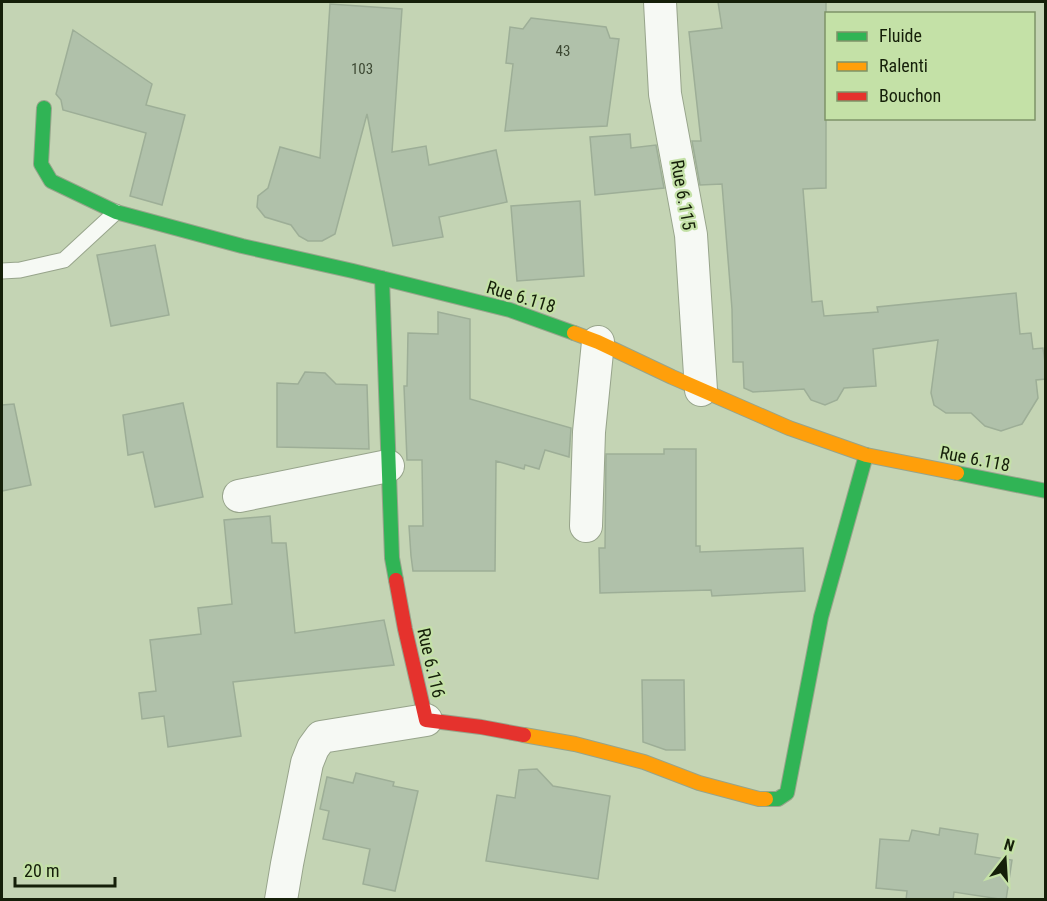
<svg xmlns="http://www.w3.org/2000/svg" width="1047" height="901" viewBox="0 0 1047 901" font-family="'Roboto Condensed',sans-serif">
	<rect width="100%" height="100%" fill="#c4d4b4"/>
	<path fill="#b0c1aa" stroke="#9dae97" stroke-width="1.5" d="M718,2h108v186l-23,1 9,113 10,-1 2,15 54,-4 -1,-5 139,-14 4,41 11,-1 2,16 10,-1 3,22v9l-10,1 2,18 -16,26 -21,7 -16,-5 -14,-13h-25l-12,-8 -3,-12 7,-53 -65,9 3,37 -32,2 -7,12 -12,5 -14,-5 -7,-11 -51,3 -9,-4 -1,-26h-10l-1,-53 -10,-125 -22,1 -8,-44h9l-12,-109 33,-4z
		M330,4l72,5 -10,143 34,-6 3,19 67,-15 11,52 -68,15 4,20 -50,9 -26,-132 -32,120 -13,7h-14l-9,-5 -8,-11 -26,-8 -8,-10 1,-11 10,-8 12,-41 40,11z
		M531,18l75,9 4,11 9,1 -12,87 -102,5 8,-67 -7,-1 4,-36 13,2z
		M73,30l79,54 -6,21 39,10 -23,90 -32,-9 16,-63 -83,-23 -2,-10 -5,-6z
		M630,134l1,14 25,-3 8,43 -69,7 -5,-58z
		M580,201l4,75 -67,5 -6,-75z
		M155,245l14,70 -58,11 -14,-71z
		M438,312l32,7v80l101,29 -2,29 -24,-7 -6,19 -14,-4 -1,4 -28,-8 -1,110h-82l-2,-15 -2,-30h14l-1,-66h-15l-3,-74h3l1,-53 30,1z
		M305,372l20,1 11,11 31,1 2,64 -92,-2v-64l21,1z
		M183,403l20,94 -48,10 -12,-55 -15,3 -5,-40z
		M14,404l17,81 -29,6v-86z
		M664,449h32v97h4v6l103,-4 2,43 -93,5 -1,-6 -111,3 -1,-45h6l1,-94h58z
		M270,516l2,27h14l9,90 89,-13 10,45 -161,17 8,54 -73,11 -4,-31 -22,3 -3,-26 17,-2 -6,-51 51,-6 -3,-26 34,-4 -8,-84z
		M642,680h42l1,70h-19l-23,-8z
		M537,769l16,17 57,10 -12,83 -112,-18 11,-66 18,3 4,-28z
		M356,773l38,9 -1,4 25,5 -23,100 -32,-7 7,-35 -47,-10 6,-28 -9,-2 7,-32 26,6z
		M940,828l38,6 -3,20 37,6 -6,40 -52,-8 -1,8h-47l1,-9 -31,-3 4,-49 29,2 3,-11 27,5z"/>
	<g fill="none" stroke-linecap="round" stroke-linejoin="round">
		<defs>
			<path id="lane" d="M2,271l18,-1 44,-10 52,-48"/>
			<path id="street" d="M660,2l5,92 26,141 10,155
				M239,496l149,-30
				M586,526l3,-94 9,-90
				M281,900l6,-36 20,-101 6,-15 8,-11 105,-17"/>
			<path id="fast" d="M44,108l-3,56 10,17 65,31 126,34 111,25 157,39 64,23
				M382,278l10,280 4,22
				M957,473l89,18
				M766,799h12l9,-6 34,-176 45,-162"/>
			<path id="slow" d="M574,333l24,9 74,35 117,51 77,27 91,18
				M524,735l51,9 69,18 55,21 60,16h7"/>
			<path id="jam" d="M396,580l9,49 21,91 55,7 43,8"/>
		</defs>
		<use href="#lane" stroke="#97a48b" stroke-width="17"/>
		<use href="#street" stroke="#97a48b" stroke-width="34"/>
		<use href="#fast" stroke="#97a48b" stroke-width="16"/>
		<use href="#slow" stroke="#97a48b" stroke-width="16"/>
		<use href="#jam" stroke="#97a48b" stroke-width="16"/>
		<use href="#lane" stroke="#f6f9f4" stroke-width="15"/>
		<use href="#street" stroke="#f6f9f4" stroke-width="32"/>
		<use href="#fast" stroke="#30b455" stroke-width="14"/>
		<use href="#slow" stroke="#ff9f0a" stroke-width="14"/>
		<use href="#jam" stroke="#e5322d" stroke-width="14"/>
	</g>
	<g text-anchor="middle" stroke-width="4.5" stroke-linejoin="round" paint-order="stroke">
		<g font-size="15" fill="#3d4933">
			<text x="563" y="56">43</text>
			<text x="362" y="74">103</text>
		</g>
		<g font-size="18" fill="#151f09" stroke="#c4e1a7">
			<text transform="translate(683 195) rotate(80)" y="6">Rue 6.115</text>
			<text transform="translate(521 297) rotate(17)" y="6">Rue 6.118</text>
			<text transform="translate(975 459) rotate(11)" y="6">Rue 6.118</text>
			<text transform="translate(431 663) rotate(77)" y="6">Rue 6.116</text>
		</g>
	</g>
	<rect width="1047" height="901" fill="none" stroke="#151f09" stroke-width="6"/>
	<rect x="825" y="12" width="210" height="108" fill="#c4e1a7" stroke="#7e9368" stroke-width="1.5"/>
	<rect x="837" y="32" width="30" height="9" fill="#30b455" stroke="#7e9368" stroke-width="1.5"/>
	<text x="879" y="42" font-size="18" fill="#151f09">Fluide</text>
	<rect x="837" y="62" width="30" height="9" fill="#ff9f0a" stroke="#7e9368" stroke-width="1.5"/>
	<text x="879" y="72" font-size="18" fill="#151f09">Ralenti</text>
	<rect x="837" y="92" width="30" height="9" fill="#e5322d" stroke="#7e9368" stroke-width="1.5"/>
	<text x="879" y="102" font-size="18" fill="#151f09">Bouchon</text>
	<g transform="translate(1005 859) rotate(17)" stroke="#c4e1a7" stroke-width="4.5" paint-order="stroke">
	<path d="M0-4.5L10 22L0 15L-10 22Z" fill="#151f09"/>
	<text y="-9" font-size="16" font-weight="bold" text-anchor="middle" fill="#151f09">N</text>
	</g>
	<path d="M15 877v9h100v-9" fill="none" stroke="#151f09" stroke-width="3"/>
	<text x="24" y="877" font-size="18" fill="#151f09" stroke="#c4e1a7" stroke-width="4.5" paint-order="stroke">20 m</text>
</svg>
